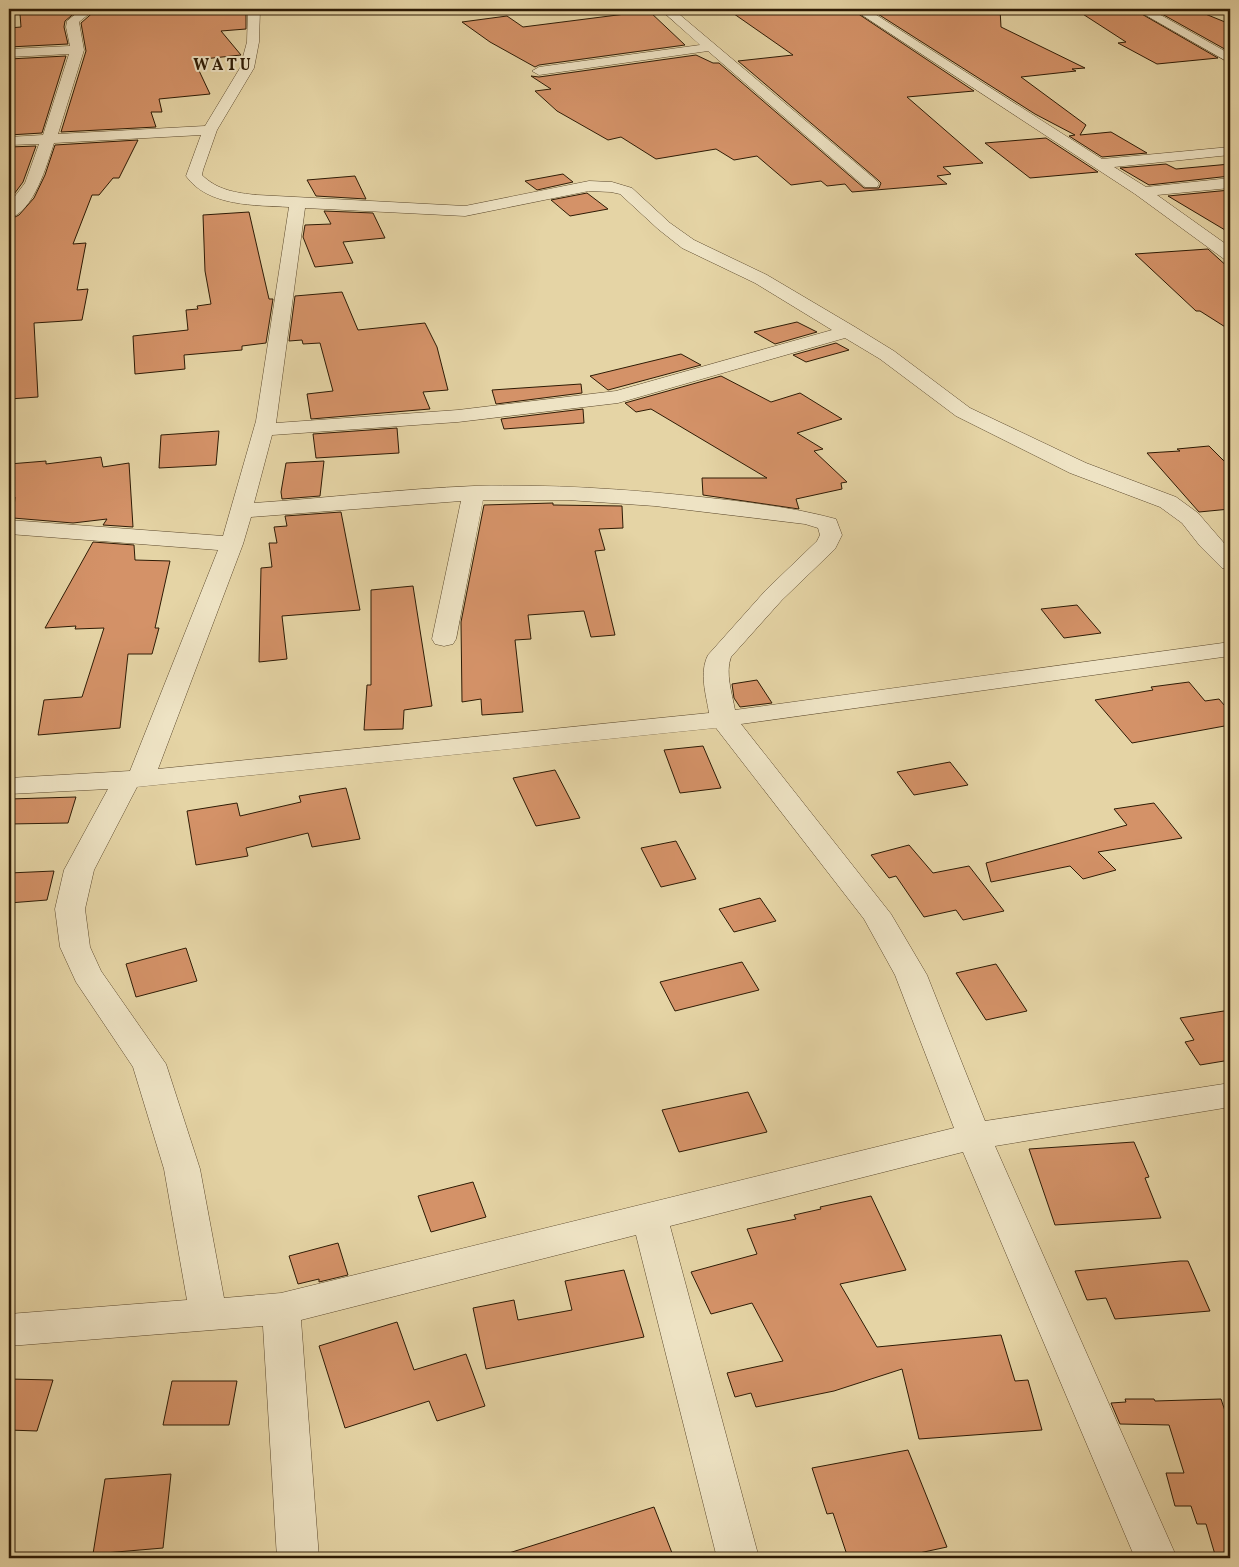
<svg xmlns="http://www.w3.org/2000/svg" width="1239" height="1567" viewBox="0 0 1239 1567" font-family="Vollkorn,serif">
	<rect width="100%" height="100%" fill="#e5d4a5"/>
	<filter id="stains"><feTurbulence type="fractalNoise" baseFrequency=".004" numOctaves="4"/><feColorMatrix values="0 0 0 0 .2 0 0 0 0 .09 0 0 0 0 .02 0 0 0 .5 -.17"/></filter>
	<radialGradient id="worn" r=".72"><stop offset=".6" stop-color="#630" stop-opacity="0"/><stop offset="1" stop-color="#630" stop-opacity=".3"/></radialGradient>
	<path fill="#d49268" stroke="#2e1b05" d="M24,9h41v3l12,-1 -12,10 -1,6 4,17 -59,3v-19l12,-1 -1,-13h3z
		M97,9h38l1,3 53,-3h57v20l-25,2 20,24 -47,5 16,34 -51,5 3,13h-11l5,15 -95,5 25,-81 -5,-28z
		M727,9h124l123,82 -67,6 76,66 -40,4 8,7 -14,2 10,8 -95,8 -7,-8 -18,2 -6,-5 -30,4 -34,-29 -23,4 -18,-11 -60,10 -35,-22 -13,3 -51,-29 -22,-20 16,-2 -20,-13 8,1 157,-22 17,8h6l145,125h15l2,-5 -3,-3 -140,-119 55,-6z
		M870,9h130l1,18 84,41 -13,1 4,2 -55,6 65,48 -6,10 31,-3 36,21 -45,4 -33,-21 6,-1 -40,-21z
		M1075,9h58l85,49 -61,6 -39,-21 8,-1z
		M1153,9h40l37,15v28z
		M649,11l36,34 -146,20 -4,2 -45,-25 -28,-20 45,-6 16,11z
		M66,56l-24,77 -33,2v-76z
		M1046,138l52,34 -68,6 -45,-35z
		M138,140l-19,38h-6l-14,17h-7l-19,49 13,-1 -9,47 11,-1 -6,31 -48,3 4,74 -29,2v-179l10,-5 15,-17 11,-23 10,-30z
		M36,146l-13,36 -14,19v-54z
		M1166,164l10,5 54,-5v12l-81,9 -29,-17z
		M563,174l10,8 -36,8 -12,-9z
		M355,176l11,23 -50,-3 -9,-16z
		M1230,190v43l-62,-37z
		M587,193l21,16 -38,7 -19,-16z
		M324,211l49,2 12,25 -42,4 10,21 -38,4 -12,-30 2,-12 26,-1z
		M249,212l20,87h4l-7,44 -24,3v4l-58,5 1,14 -50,5 -2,-38 55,-6 -2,-20 12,-1 -1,-3 14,-2 -6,-33 -2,-56z
		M1208,249l22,20v61l-30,-19h-4l-61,-57z
		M342,292l16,38 67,-7 12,24 11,43 -25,2 7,17 -119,10 -4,-25 26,-3 -13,-48 -17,1 -1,-4 -13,1 6,-45z
		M797,322l20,10 -42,12 -21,-12z
		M836,343l13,7 -43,12 -13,-7z
		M681,354l20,11 -93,25 -18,-14z
		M721,376l50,26 29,-9 42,26 -45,14 26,16 -9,2 33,31 -6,1 1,6 -46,10 3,10 -96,-14 -1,-17h65l-116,-69 -15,3 -11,-9z
		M581,384l1,9 -86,11 -4,-14z
		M583,409l1,14 -80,6 -3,-10z
		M397,428l2,25 -83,5 -3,-24z
		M219,431l-3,34 -57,3 2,-33z
		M1209,446l21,21v42l-31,3 -52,-59 33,-2 -3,-2z
		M101,457l2,10 26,-4 4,64 -30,-2 4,-6 -34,4 -60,-5 2,-21 -6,1v-34l37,-3v3z
		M324,461l-4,35 -38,3 -1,-7 5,-29z
		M553,503v2l69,1 1,22 -24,1 6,21 -10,1 20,84 -24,2 -7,-26 -56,4 3,24 -16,1 8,72 -41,3 -1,-16 -19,3 -1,-80 23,-117z
		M341,512l19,98 -78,6 5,43 -28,3 2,-94 11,-1 -3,-24h8l-3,-16 13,-1 -2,-10z
		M93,542l41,3 1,15 35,1 -15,67h4l-7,26h-24l-8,74 -82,7 6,-35 38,-3 22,-69 -29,1 1,-3 -31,2z
		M413,586l19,120 -28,4 -1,19 -39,1 3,-45h4v-95z
		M1077,605l24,28 -37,5 -23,-29z
		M757,680l15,23 -32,4 -6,-9 -2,-14z
		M1189,682l16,19 14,-2 11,13v13l-98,18 -37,-43 58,-10 -2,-3z
		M703,746l18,42 -41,5 -16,-43z
		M950,762l18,23 -54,10 -17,-23z
		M555,770l25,48 -44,8 -23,-48z
		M346,788l14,51 -48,8 -4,-14 -62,15 2,8 -52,9 -9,-54 50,-8 3,13 61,-14 -2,-6z
		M76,797l-8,26 -59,1v-25z
		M1154,803l28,35 -84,14 18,18 -33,9 -13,-13 -79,16 -5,-19 141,-38 -13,-16z
		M676,841l20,38 -35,8 -20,-39z
		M909,845l24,28 36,-7 35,45 -41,9 -7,-10 -32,7 -28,-41 -7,2 -18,-23z
		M54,871l-7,29 -38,3v-30z
		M760,898l16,23 -42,11 -15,-23z
		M186,948l11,33 -61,16 -10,-33z
		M742,962l17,28 -84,21 -15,-29z
		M996,964l31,47 -41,9 -30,-47z
		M1230,1010v50l-30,5 -15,-23 9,-2 -14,-22z
		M748,1092l19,40 -88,20 -17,-42z
		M1134,1142l15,35 -4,1 16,40 -106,7 -26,-76z
		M473,1182l13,35 -55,15 -13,-36z
		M871,1196l35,74 -66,14 37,63 124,-12 14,46 13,-1 14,50 -123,9 -17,-70 -68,22 -78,16 -5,-14 -16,4 -8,-24 56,-12 -31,-58 -41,11 -20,-42 66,-18 -10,-25 49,-10 -2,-4 27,-6 -1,-2z
		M338,1243l10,32 -29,7v-3l-21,5 -9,-28z
		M1180,1261h8l22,50 -95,8 -9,-21 -19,2 -12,-29z
		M624,1270l20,67 -158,32 -13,-61 41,-8 4,20 54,-10 -7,-29z
		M397,1322l17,48 52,-16 19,52 -48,15 -8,-20 -84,27 -26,-82z
		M9,1379l44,1 -16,51 -28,-1z
		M172,1381h65l-8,44h-66z
		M1125,1399h29l1,2 66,-2 9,27v132h-14l-10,-34h-9l-6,-18h-16l-9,-33h18l-15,-48 -49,-1 -9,-21 15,-1z
		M908,1450l39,97 -51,11h-48l-15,-45 -6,1 -15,-46z
		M171,1474l-8,74 -70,6 12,-75z
		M654,1507l20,51h-164l-1,-5z"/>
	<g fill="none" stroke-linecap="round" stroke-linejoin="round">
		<defs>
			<path id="street" d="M82,9h13l-16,13 5,28 -26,84 147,-8 35,-58 7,-26 1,-33h12l-1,33 -5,26 -37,62 -14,40 -1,5c15,15 34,18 55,20l208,11 124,-25 23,1 20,6 38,35 24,17 73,35 88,52 39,24 76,57 116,55 90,34 22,16 32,37v20l-8,-2 -22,-22 -18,-23 -22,-16 -90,-34 -114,-57 -76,-57 -35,-21 -227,65 -160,19 -186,13 -18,68c73,-5 147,-14 220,-17 76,-2 152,3 227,11 45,5 91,10 135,22l6,16 -7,14 -53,51 -51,57c-6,16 1,36 4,53l495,-68v14l-489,68 150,190 36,61 58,146 245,-38v24l-235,39 182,412h-42l-172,-406 -293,74 89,332h-42l-81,-323 -335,85 18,238h-42l-14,-232 -254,20v-32l178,-14 -23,-131 -31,-102 -57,-85 -16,-35 -5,-38 9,-39 44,-81 -99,5v-16l121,-7 88,-221 -209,-16v-14l214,16 33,-115 33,-214c-33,-2 -81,0 -103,-31l15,-41 -147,8c-7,21 -20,69 -45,75v-14l16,-21 14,-39 -30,1v-8l34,-2 26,-81 -60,3v-8l61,-3 -4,-19 1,-6zM589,191l22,1 9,2 38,35 24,19 73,35 77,47 -216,61 -158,19 -182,13 29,-215 160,8zM483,500h85l87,6 150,18 13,4 2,7 -3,6 -51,49 -58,65c-9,18 -2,39 1,58l-551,56 85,-225 8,-27 210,-16 -29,138 3,5 9,2 9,-2 3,-5zM716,728l148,191 31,56 59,153 -673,165 -57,5 -24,-129 -34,-105 -65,-93 -11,-24 -5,-38 9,-39 43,-83z
				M660,9h13l204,172 2,3 -2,3h-12l-157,-136 -169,24 -7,-4 7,-4 161,-22z
				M853,9h14l235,150 128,-12v8l-116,12 32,20 84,-9v10l-73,7 73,52v13l-6,-1 -89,-65z
				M1135,9h15l80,45v9z"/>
		</defs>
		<use href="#street" stroke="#5c492d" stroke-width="1"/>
		<use href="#street" fill="#eee3c4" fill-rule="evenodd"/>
	</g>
	<g text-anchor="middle" stroke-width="4" stroke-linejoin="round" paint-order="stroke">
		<g font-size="16" font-weight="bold" fill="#2e1b05" stroke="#eee3c4">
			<text x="222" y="70">W A T U</text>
		</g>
	</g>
	<rect width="1239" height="1567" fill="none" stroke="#e5d4a5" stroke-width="30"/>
	<rect x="10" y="10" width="1219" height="1547" fill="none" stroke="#2e1b05" stroke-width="2.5"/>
	<rect x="15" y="15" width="1209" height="1537" fill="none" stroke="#2e1b05"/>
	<rect width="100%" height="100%" filter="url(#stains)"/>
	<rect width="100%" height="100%" fill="url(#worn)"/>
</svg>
